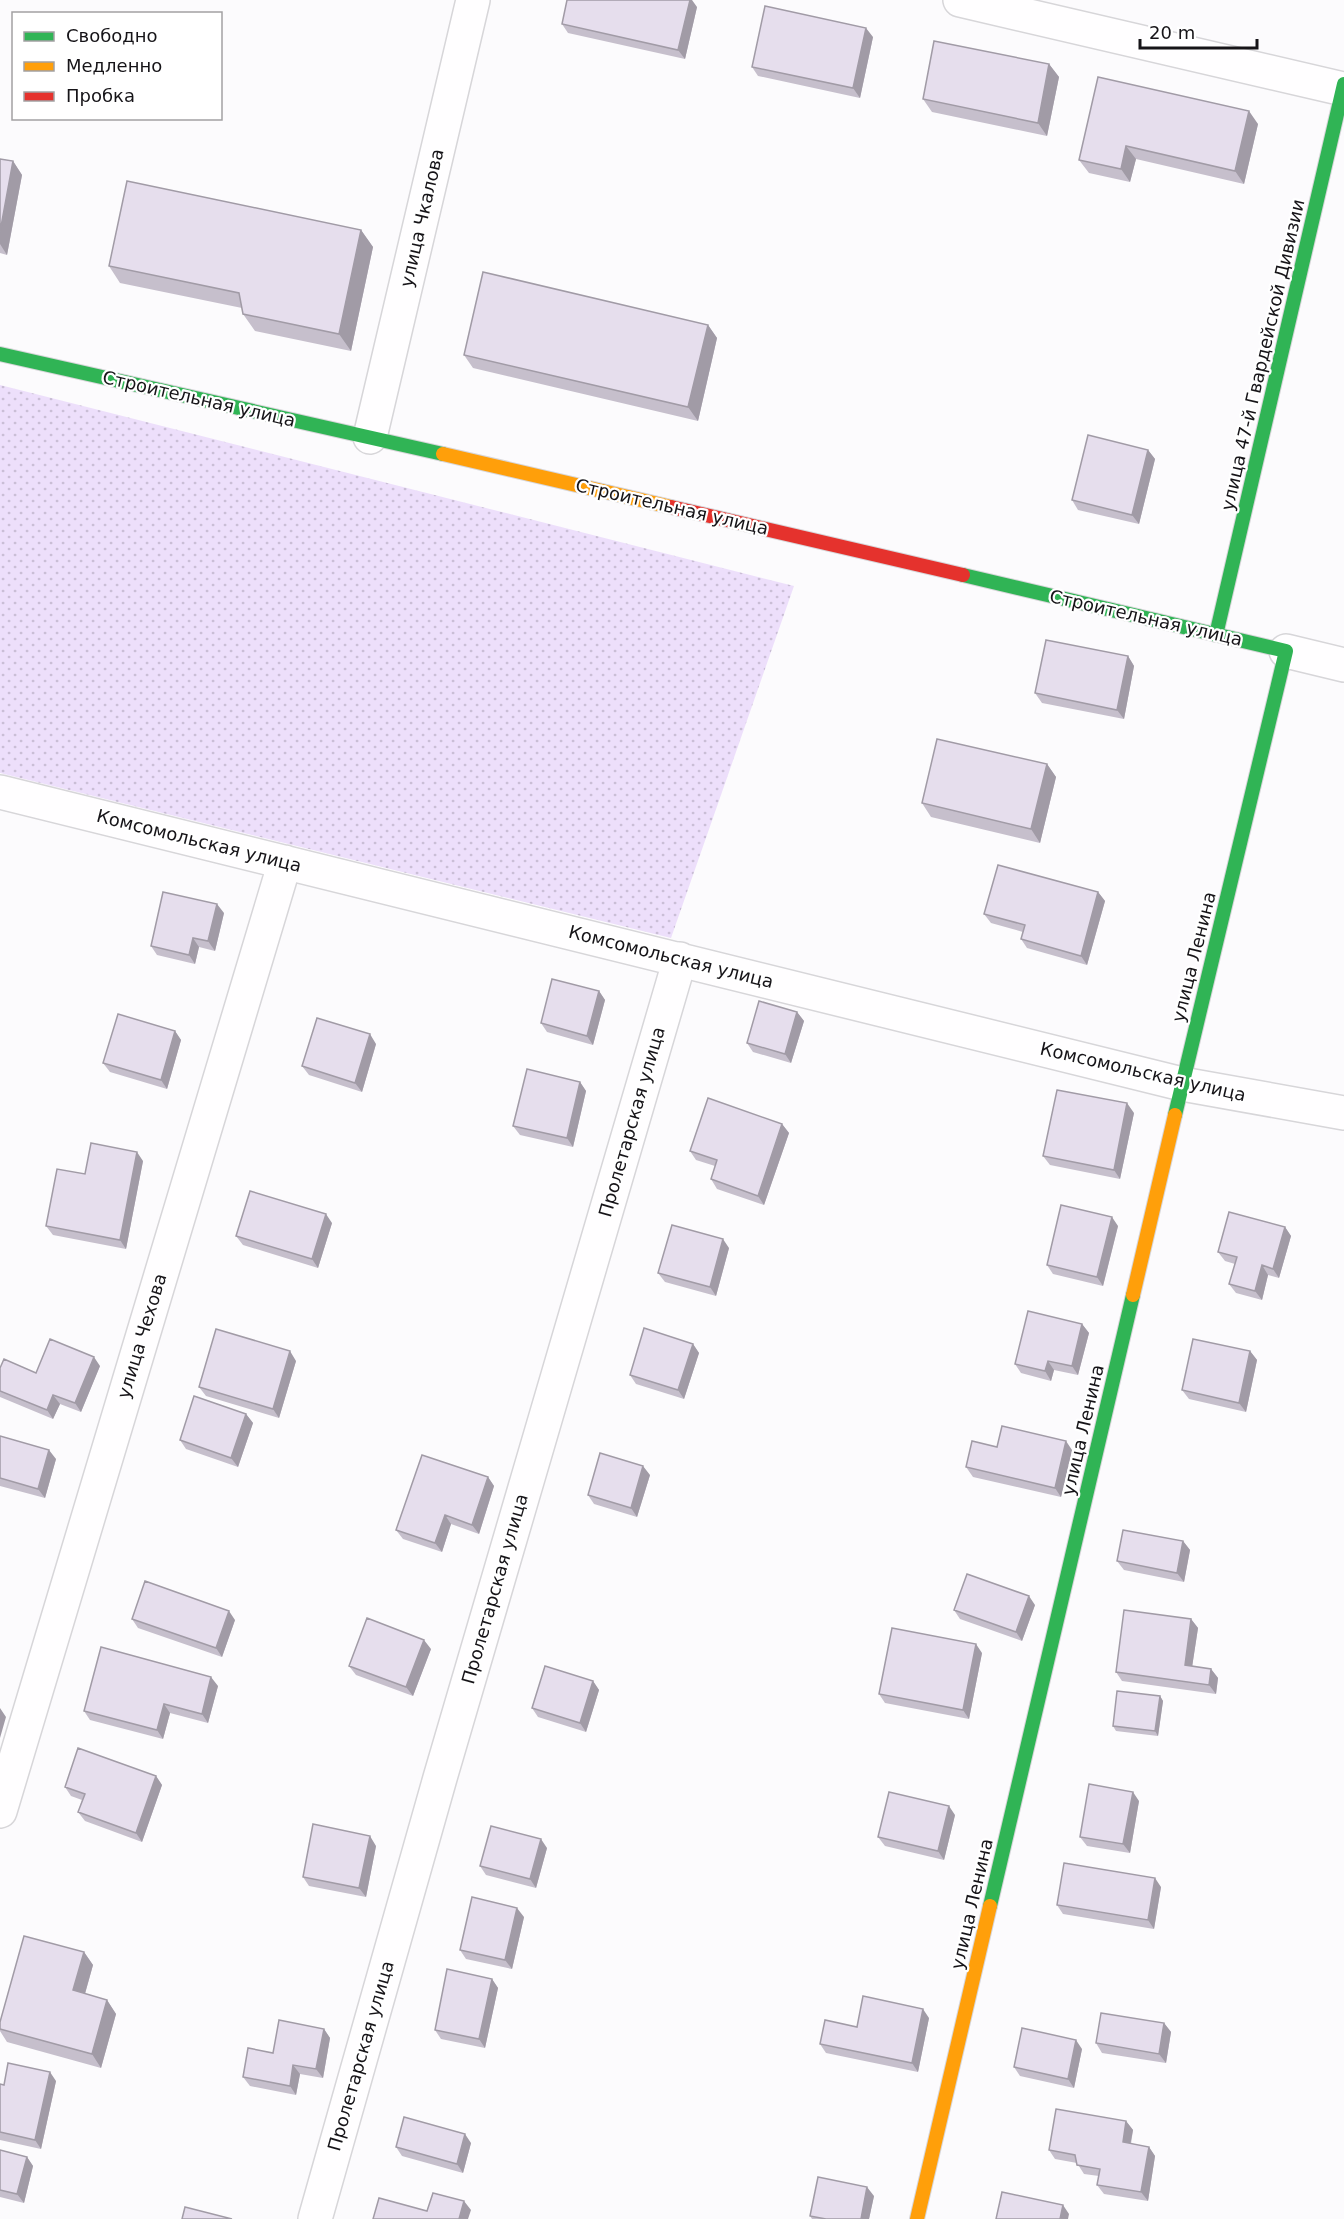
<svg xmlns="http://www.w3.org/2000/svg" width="1344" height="2219" viewBox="0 0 1344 2219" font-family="'DejaVu Sans',sans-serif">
	<defs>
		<pattern id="grass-dots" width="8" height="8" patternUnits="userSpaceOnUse" patternTransform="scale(1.5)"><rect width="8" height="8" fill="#eddffb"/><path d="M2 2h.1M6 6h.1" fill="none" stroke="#cabed6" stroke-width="1.8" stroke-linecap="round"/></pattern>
	</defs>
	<rect width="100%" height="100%" fill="#fcfbfd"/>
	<path fill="url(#grass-dots)" d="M0,385l794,201 -123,352 -671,-165z"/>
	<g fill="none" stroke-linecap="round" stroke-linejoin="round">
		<defs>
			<path id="street" d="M960,0l383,89
				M370,437l103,-437
				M1286,651l58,14
				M0,792l1182,292 162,29
				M0,1811l285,-949
				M315,2219l125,-441 240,-819"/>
			<path id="fast" d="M0,354l443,100
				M963,575l323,76 -111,464
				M1216,635l128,-551
				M990,1906l143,-611"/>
			<path id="slow" d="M443,454l228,53
				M1133,1295l42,-180
				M917,2219l73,-313"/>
			<path id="jam" d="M671,507l292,68"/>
		</defs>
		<use href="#street" stroke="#d7d6d9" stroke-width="36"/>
		<use href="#fast" stroke="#d7d6d9" stroke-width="16"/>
		<use href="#slow" stroke="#d7d6d9" stroke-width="16"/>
		<use href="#jam" stroke="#d7d6d9" stroke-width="16"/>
		<use href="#street" stroke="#fffeff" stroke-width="33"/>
		<use href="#fast" stroke="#30b455" stroke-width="14"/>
		<use href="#slow" stroke="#ff9f0a" stroke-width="14"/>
		<use href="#jam" stroke="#e5322d" stroke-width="14"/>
	</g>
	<path fill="#c6bfcc" d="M697,7l-12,52 -117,-26 -6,-9z
		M873,37l-13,61 -102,-22 -6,-9z
		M1049,64l10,13 -12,59 -115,-24 -9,-13z
		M1098,77l160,47 -14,60 -108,-25 -6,23 -41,-9 -10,-13z
		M0,159l13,2 9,14 -15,80 -7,-2z
		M361,230l12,17 -22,104 -96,-20 -12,-17 -1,-6 -122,-25 -11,-17z
		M708,325l9,13 -19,83 -225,-53 -9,-13z
		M1148,450l7,9 -16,65 -61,-14 -6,-10z
		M1128,656l6,10 -10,53 -82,-16 -7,-10z
		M1047,764l9,13 -16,66 -109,-26 -9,-14z
		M1098,892l7,9 -18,64 -60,-17 -6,-9 2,-7 -32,-9 -7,-9z
		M224,913l-9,38 -16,-4 -4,17 -38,-9 -6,-9z
		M599,991l6,9 -12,45 -46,-13 -6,-9z
		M797,1012l7,9 -13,42 -38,-11 -6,-9z
		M175,1031l6,9 -14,49 -57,-17 -7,-9z
		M376,1044l-14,48 -53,-17 -7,-9z
		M580,1082l6,9 -13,56 -53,-12 -7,-9z
		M1134,1113l-14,66 -70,-14 -7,-9z
		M782,1124l7,9 -25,72 -47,-16 -6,-10 4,-13 -19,-6 -6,-9z
		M143,1161l-17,88 -73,-14 -7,-9 39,-52z
		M332,1223l-14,45 -75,-23 -7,-9z
		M1118,1226l-15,60 -50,-12 -6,-9z
		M1285,1227l6,9 -12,42 -11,-3 -6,25 -26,-7 -7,-9 6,-20 -10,-3 -7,-9z
		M729,1248l-13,48 -51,-14 -7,-9z
		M1082,1324l7,9 -11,42 -24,-5 -3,11 -30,-8 -6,-9z
		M693,1344l6,9 -15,46 -48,-15 -6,-9z
		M1250,1351l7,9 -11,52 -57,-13 -7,-9z
		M296,1361l-17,57 -73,-22 -7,-9z
		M100,1366l-19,46 -21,-8 -7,15 -53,-22v-29l36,5z
		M246,1414l7,9 -15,44 -52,-18 -6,-9z
		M0,1436l56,23 -11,39 -45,-12z
		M997,1447l75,3 -11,47 -88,-20 -7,-10z
		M650,1475l-13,42 -43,-13 -6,-9z
		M488,1477l6,9 -15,48 -28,-10 -9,28 -39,-13 -7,-9z
		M1183,1541l7,9 -6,32 -60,-12 -7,-9z
		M1035,1605l-13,36 -62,-22 -6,-9z
		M132,1619l103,1 -13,37 -84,-29z
		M1191,1619l7,9 -6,39 19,2 7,9 -2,16 -94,-13 -6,-9z
		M431,1649l-18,47 -57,-21 -7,-9z
		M982,1653l-13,66 -84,-16 -6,-9z
		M593,1681l6,9 -13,42 -48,-15 -6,-9z
		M218,1686l-10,37 -38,-10 -7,26 -73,-19 -6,-9z
		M1160,1696l3,5 -5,35 -42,-5 -3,-5z
		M156,1776l6,9 -20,57 -57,-21 -7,-9 4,-12 -11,-4 -6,-9z
		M1139,1801l-9,52 -43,-7 -7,-9z
		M955,1815l-11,45 -59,-14 -7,-9z
		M376,1846l-10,51 -57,-11 -6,-9z
		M547,1848l-11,40 -50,-13 -6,-9z
		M1161,1887l-7,42 -91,-15 -6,-9z
		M524,1917l-12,52 -46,-10 -6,-9z
		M84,1952l9,13 -8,29 22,6 9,14 -15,54 -94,-26 -7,-11v-9z
		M492,1979l6,9 -13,60 -44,-9 -6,-9z
		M929,2018l-11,54 -92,-19 -6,-9 37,-17z
		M1164,2023l7,9 -5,31 -64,-10 -6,-10z
		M324,2029l6,9 -7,40 -23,-4 -4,21 -46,-9 -7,-9 30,-24z
		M1082,2049l-8,39 -54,-12 -6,-9z
		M56,2081l-15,68 -41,-9v-56l4,1z
		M1126,2121l7,9 -2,14 18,3 6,9 -7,45 -44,-7 -7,-9 2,-9 -15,-2 -7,-11 -22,-4 -6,-9z
		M471,2143l-8,30 -61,-17 -6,-9z
		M0,2150l27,7 6,9 -9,37 -24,-6z
		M874,2196l-5,23h-57l-2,-3z"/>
	<path fill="#a19ba6" d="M690,0h2l5,7 -12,52 -7,-9z
		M866,28l7,9 -13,61 -7,-10z
		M1049,64l10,13 -12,59 -9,-13z
		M1249,111l9,13 -14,60 -9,-13z
		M1126,146l10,13 -6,23 -9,-13z
		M13,161l9,14 -15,80 -7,-11v-12z
		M361,230l12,17 -22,104 -12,-17z
		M708,325l9,13 -19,83 -10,-14z
		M1148,450l7,9 -16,65 -7,-9z
		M1128,656l6,10 -10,53 -7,-9z
		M1047,764l9,13 -16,66 -9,-14z
		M1098,892l7,9 -18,64 -6,-9z
		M217,904l7,9 -9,38 -7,-10z
		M193,938l6,9 -4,17 -6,-9z
		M599,991l6,9 -12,45 -6,-9z
		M797,1012l7,9 -13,42 -6,-9z
		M175,1031l6,9 -14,49 -6,-9z
		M370,1034l6,10 -14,48 -7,-9z
		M580,1082l6,9 -13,56 -6,-9z
		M1127,1103l7,10 -14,66 -6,-9z
		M782,1124l7,9 -25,72 -6,-9z
		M137,1152l6,9 -17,88 -6,-9z
		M326,1214l6,9 -14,45 -6,-9z
		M1112,1217l6,9 -15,60 -6,-9z
		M1285,1227l6,9 -12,42 -6,-9z
		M723,1239l6,9 -13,48 -6,-9z
		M1262,1265l6,10 -6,25 -7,-9z
		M1082,1324l7,9 -11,42 -6,-9z
		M693,1344l6,9 -15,46 -6,-9z
		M290,1351l6,10 -17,57 -6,-9z
		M1250,1351l7,9 -11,52 -7,-9z
		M94,1357l6,9 -19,46 -6,-9z
		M1048,1361l6,9 -3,11 -6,-10z
		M53,1395l7,9 -7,15 -6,-9z
		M246,1414l7,9 -15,44 -7,-9z
		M1066,1441l6,9 -11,47 -6,-9z
		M49,1450l7,9 -11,39 -7,-9z
		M643,1466l7,9 -13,42 -6,-9z
		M488,1477l6,9 -15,48 -7,-9z
		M445,1515l6,9 -9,28 -7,-9z
		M1183,1541l7,9 -6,32 -7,-9z
		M1029,1596l6,9 -13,36 -6,-9z
		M229,1611l6,9 -13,37 -6,-9z
		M1191,1619l7,9 -7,46 -6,-9z
		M424,1640l7,9 -18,47 -7,-9z
		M976,1644l6,9 -13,66 -6,-9z
		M1211,1669l7,9 -2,16 -7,-9z
		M211,1677l7,9 -10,37 -6,-9z
		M593,1681l6,9 -13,42 -6,-9z
		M1160,1696l3,5 -5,35 -3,-5z
		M164,1704l6,9 -7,26 -6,-9z
		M0,1708l6,9 -6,21z
		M156,1776l6,9 -20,57 -6,-9z
		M1133,1792l6,9 -9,52 -7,-9z
		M949,1806l6,9 -11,45 -6,-9z
		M370,1836l6,10 -10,51 -7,-9z
		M541,1839l6,9 -11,40 -6,-9z
		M1155,1878l6,9 -7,42 -6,-9z
		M517,1908l7,9 -12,52 -7,-9z
		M84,1952l9,13 -11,39 -9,-14z
		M492,1979l6,9 -13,60 -6,-9z
		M107,2000l9,14 -15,54 -9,-14z
		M923,2009l6,9 -11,54 -6,-9z
		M1164,2023l7,9 -5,31 -7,-9z
		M324,2029l6,9 -7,40 -7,-9z
		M1076,2040l6,9 -8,39 -6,-9z
		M293,2065l7,9 -4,21 -6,-9z
		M50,2072l6,9 -15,68 -6,-9z
		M1126,2121l7,9 -4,21 -6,-9z
		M465,2134l6,9 -8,30 -6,-9z
		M1149,2147l6,9 -7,45 -7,-9z
		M27,2157l6,9 -9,37 -7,-9z
		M867,2187l7,9 -5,23h-8z
		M464,2201l7,9 -3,9h-9z
		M1063,2205l6,9 -1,5h-8z"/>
	<path fill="#e6deed" stroke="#a19ba6" stroke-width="1.5" d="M567,0h123l-12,50 -116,-26z
		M765,6l101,22 -13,60 -101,-21z
		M934,41l115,23 -11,59 -115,-24z
		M1098,77l151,34 -14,60 -109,-25 -5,23 -42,-9z
		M0,159l13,2 -13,71z
		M127,181l234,49 -22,104 -96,-20 -4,-21 -130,-27z
		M483,272l225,53 -20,82 -224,-52z
		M1088,435l60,15 -16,65 -60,-15z
		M1046,640l82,16 -11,54 -82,-17z
		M937,739l110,25 -16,65 -109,-26z
		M998,865l100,27 -17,64 -60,-17 4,-14 -41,-11z
		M163,892l54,12 -9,37 -15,-3 -4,17 -38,-9z
		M552,979l47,12 -12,45 -46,-13z
		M759,1001l38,11 -12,42 -38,-11z
		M118,1014l57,17 -14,49 -58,-17z
		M317,1018l53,16 -15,49 -53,-17z
		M527,1069l53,13 -13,56 -54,-12z
		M1057,1090l70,13 -13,67 -71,-14z
		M708,1098l74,26 -24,72 -47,-17 6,-19 -27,-9z
		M91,1143l46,9 -17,88 -74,-14 11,-57 28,5z
		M250,1191l76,23 -14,45 -76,-23z
		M1061,1205l51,12 -15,60 -50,-12z
		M1229,1212l56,15 -12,42 -11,-4 -7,26 -26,-7 8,-27 -19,-5z
		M672,1225l51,14 -13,48 -52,-14z
		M1028,1311l54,13 -10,42 -24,-5 -3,10 -30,-7z
		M644,1328l49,16 -15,46 -48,-15z
		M216,1329l74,22 -17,58 -74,-22z
		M50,1339l44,18 -19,46 -22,-8 -6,15 -47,-19v-23l4,-9 32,14z
		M1193,1339l57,12 -11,52 -57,-13z
		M194,1396l52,18 -15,44 -51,-18z
		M1002,1426l64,15 -11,47 -89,-21 6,-26 25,6z
		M0,1436l49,14 -11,39 -38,-11z
		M600,1453l43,13 -12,42 -43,-13z
		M422,1455l66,22 -16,48 -27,-10 -10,28 -39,-13z
		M1123,1530l60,11 -6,32 -60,-12z
		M967,1574l62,22 -13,36 -62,-22z
		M145,1581l84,30 -13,37 -84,-29z
		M1124,1610l67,9 -6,46 26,4 -2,16 -93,-13z
		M367,1618l57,22 -18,47 -57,-21z
		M892,1628l84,16 -13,66 -84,-16z
		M101,1647l110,30 -9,37 -38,-10 -7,26 -73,-19z
		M545,1666l48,15 -13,42 -48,-15z
		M1117,1691l43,5 -5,35 -42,-5z
		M78,1748l78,28 -20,57 -58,-21 7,-18 -20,-7z
		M1089,1784l44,8 -10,52 -43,-7z
		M889,1792l60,14 -11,45 -60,-14z
		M313,1824l57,12 -11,52 -56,-11z
		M491,1826l50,13 -11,40 -50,-13z
		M1064,1863l91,15 -7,42 -91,-15z
		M472,1897l45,11 -12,52 -45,-10z
		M24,1936l60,16 -11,38 34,10 -15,54 -92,-25v-7z
		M447,1969l45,10 -13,60 -44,-9z
		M863,1996l60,13 -11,54 -92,-19 5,-24 32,7z
		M1101,2013l63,10 -5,31 -63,-11z
		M279,2020l45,9 -8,40 -23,-4 -3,21 -47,-9 5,-29 25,5z
		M1022,2028l54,12 -8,39 -54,-12z
		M8,2063l42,9 -15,68 -35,-8v-48l4,1z
		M1056,2109l70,12 -3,21 26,5 -8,45 -44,-7 3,-16 -23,-4 -2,-10 -26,-5z
		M404,2117l61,17 -8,30 -61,-17z
		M0,2150l27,7 -10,37 -17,-4z
		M818,2177l49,10 -6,32h-35l-16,-3z
		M1002,2192l61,13 -3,14h-64z
		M433,2193l31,8 -5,18h-86l6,-21 48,13z
		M185,2207l47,12h-50z"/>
	<g text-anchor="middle" stroke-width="4.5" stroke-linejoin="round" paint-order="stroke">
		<g font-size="18" fill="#161418" stroke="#fff">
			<text transform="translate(422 218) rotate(-77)" y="6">улица Чкалова</text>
			<text transform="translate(1263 355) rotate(-77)" y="6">улица 47-й Гвардейской Дивизии</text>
			<text transform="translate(199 399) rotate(13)" y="6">Строительная улица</text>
			<text transform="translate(672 507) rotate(13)" y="6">Строительная улица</text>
			<text transform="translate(1146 618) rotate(13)" y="6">Строительная улица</text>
			<text transform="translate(199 841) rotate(14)" y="6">Комсомольская улица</text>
			<text transform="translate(671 957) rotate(14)" y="6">Комсомольская улица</text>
			<text transform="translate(1194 957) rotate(-76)" y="6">улица Ленина</text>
			<text transform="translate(1143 1072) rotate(13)" y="6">Комсомольская улица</text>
			<text transform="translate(632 1122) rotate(-74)" y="6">Пролетарская улица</text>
			<text transform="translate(142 1336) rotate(-73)" y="6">улица Чехова</text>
			<text transform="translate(1083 1430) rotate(-77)" y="6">улица Ленина</text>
			<text transform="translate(495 1589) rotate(-74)" y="6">Пролетарская улица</text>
			<text transform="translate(972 1904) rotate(-77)" y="6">улица Ленина</text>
			<text transform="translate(361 2056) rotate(-74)" y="6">Пролетарская улица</text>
		</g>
	</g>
	<rect x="12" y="12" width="210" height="108" fill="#ffffff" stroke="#a2a1a3" stroke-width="1.5"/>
	<rect x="24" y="32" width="30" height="9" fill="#30b455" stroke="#a2a1a3" stroke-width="1.5"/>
	<text x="66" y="42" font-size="18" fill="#161418">Свободно</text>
	<rect x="24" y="62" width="30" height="9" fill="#ff9f0a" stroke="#a2a1a3" stroke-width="1.5"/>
	<text x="66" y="72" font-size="18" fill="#161418">Медленно</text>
	<rect x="24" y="92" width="30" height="9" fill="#e5322d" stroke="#a2a1a3" stroke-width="1.5"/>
	<text x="66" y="102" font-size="18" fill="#161418">Пробка</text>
	<path d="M1140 39v9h117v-9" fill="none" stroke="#161418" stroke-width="3"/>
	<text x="1149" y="39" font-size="18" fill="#161418" stroke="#ffffff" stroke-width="4.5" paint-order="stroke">20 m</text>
</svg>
